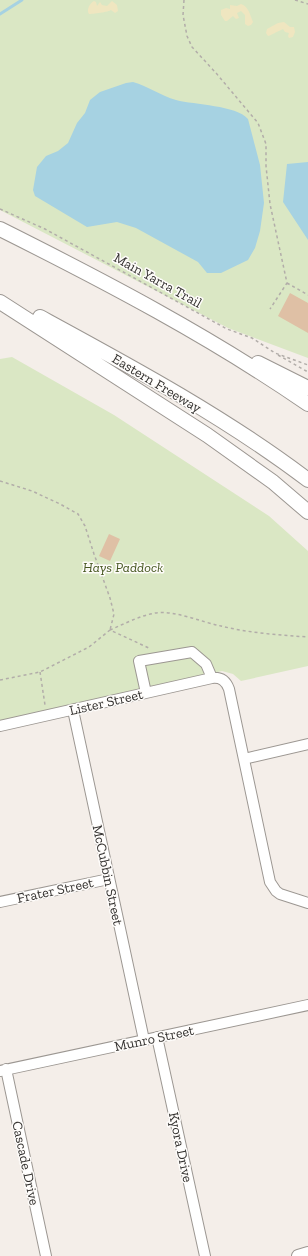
<svg xmlns="http://www.w3.org/2000/svg" width="308" height="1256" viewBox="0 0 308 1256" font-family="'Zilla Slab',serif">
	<rect width="100%" height="100%" fill="#f4eee9"/>
	<path fill="#dae7c4" d="M0,0h308v358l-80,-30 -228,-118z
		M12,357l102,58 155,101 39,35v115l-67,15 -8,-7 -11,-3 -222,50v-362z"/>
	<path fill="#efe6c0" d="M94,1l2,1 1,4 3,-4 2,3 5,1 5,-5 5,4 1,6 -3,2 -4,-3c-2,2 -19,4 -22,4 -3,-4 1,-11 5,-13z
		M241,4c8,3 9,11 12,18l-2,3 -3,1 -3,-2v-9l-4,-4 -4,2 2,5 -3,1 -3,-3 -6,5h-2l-4,-6v-5l5,-2 4,1v-4l7,1z
		M284,22l6,5h4l1,5 -2,5 -4,1 -1,-2 1,-3 -4,-1 -2,-3c-5,2 -13,7 -15,7l-2,-3 1,-4 11,-6z"/>
	<path fill="#a6d2e2" d="M133,82c15,4 28,14 43,18 19,5 60,5 72,19l12,46 4,38 -4,28 -5,17 -7,12 -27,13h-14l-9,-11 -62,-34 -19,-6 -30,5 -52,-31 -2,-6 4,-23 9,-11 12,-5 10,-8 9,-20 8,-10 5,-13 10,-8 26,-9z
		M308,162v78l-25,-38 4,-38z"/>
	<g fill="none" stroke-linecap="round" stroke-linejoin="round">
		<path stroke="#a6d2e2" stroke-width="3" d="M0,14l22,-14"/>
	</g>
	<path fill="#dfc0a5" d="M290,293l18,10v30l-30,-17z
		M109,534l11,5 -10,22 -11,-5z"/>
	<g fill="none" stroke-linecap="round" stroke-linejoin="round">
		<defs>
			<path id="minor" d="M146,693l-7,-32 53,-9 14,12 6,14
				M73,710l71,330
				M0,726l212,-48c9,-1 14,3 17,11l41,193 6,9 4,3 28,9
				M244,759l64,-15
				M0,902l109,-23
				M157,1037l48,219
				M6,1069l40,187
				M0,1071l308,-66"/>
			<path id="major" d="M298,1256l10,-3"/>
			<path id="highway" d="M0,229c106,53 211,108 308,175
				M0,302l207,133 66,47 35,30
				M40,317c92,50 185,100 268,163
				M258,363l50,25"/>
		</defs>
		<use href="#minor" stroke="#9c9792" stroke-width="12"/>
		<use href="#major" stroke="#9c9792" stroke-width="14"/>
		<use href="#highway" stroke="#9c9792" stroke-width="16"/>
		<path stroke="#b2ada9" stroke-width="1.5" stroke-dasharray="3 3" stroke-linecap="butt" d="M184,0l-1,15 4,21 5,11 24,26 42,50 8,21v22l4,38 17,79 -17,26
			M295,0l13,4
			M0,209l45,20 182,100 25,9 23,15 33,12
			M287,283l21,12
			M278,355l30,17
			M0,481l32,10 28,13 18,10 7,12 9,28 16,44 4,16 -4,16
			M110,630c14,-6 29,-14 45,-17 20,-3 46,9 66,13 28,7 58,9 87,11
			M40,672l5,33
			M0,680l40,-8 49,-25 21,-17 41,19"/>
		<use href="#minor" stroke="#fff" stroke-width="10"/>
		<use href="#major" stroke="#fff" stroke-width="12"/>
		<use href="#highway" stroke="#fff" stroke-width="14"/>
	</g>
	<g text-anchor="middle" stroke-width="3" stroke-linejoin="round" paint-order="stroke">
		<g font-size="14" fill="#32302e" stroke="#fefcfa">
			<text transform="translate(158 280) rotate(29)" y="5">Main Yarra Trail</text>
			<text transform="translate(157 383) rotate(31)" y="5">Eastern Freeway</text>
			<text transform="translate(106 702) rotate(-13)" y="5">Lister Street</text>
			<text transform="translate(108 875) rotate(78)" y="5">McCubbin Street</text>
			<text transform="translate(55 890) rotate(-12)" y="5">Frater Street</text>
			<text transform="translate(154 1038) rotate(-12)" y="5">Munro Street</text>
			<text transform="translate(181 1147) rotate(78)" y="5">Kyora Drive</text>
			<text transform="translate(26 1163) rotate(78)" y="5">Cascade Drive</text>
		</g>
		<g font-size="14" font-style="italic" fill="#45561f" stroke="#fefcfa">
			<text x="123" y="572">Hays Paddock</text>
		</g>
	</g>
</svg>
